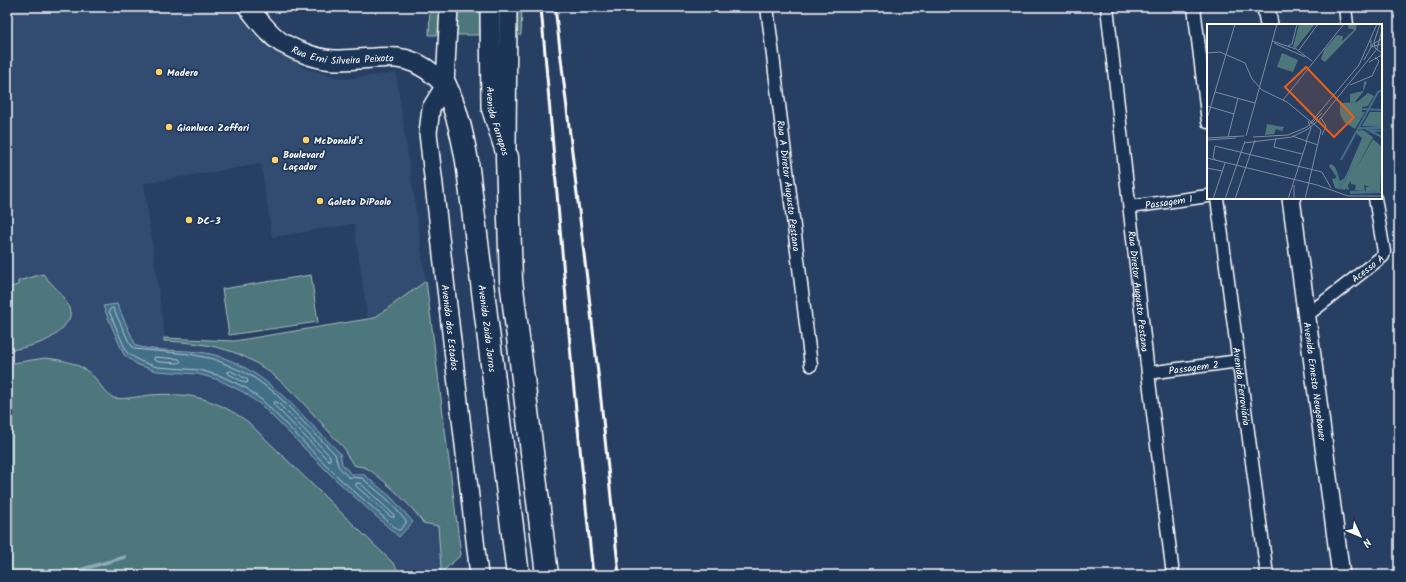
<svg xmlns="http://www.w3.org/2000/svg" width="1406" height="582" viewBox="0 0 1406 582" font-family="Kalam,sans-serif">
	<rect width="100%" height="100%" fill="#273f62"/>
	<filter id="ink" filterUnits="userSpaceOnUse"><feTurbulence type="fractalNoise" baseFrequency=".025" numOctaves="2"/><feDisplacementMap in="SourceGraphic" scale="8" xChannelSelector="R" yChannelSelector="G"/><feConvolveMatrix kernelMatrix="1 2 1 2 8 2 1 2 1" color-interpolation-filters="sRGB"/></filter>
	<g filter="url(#ink)">
		<path fill="#334b6f" fill-rule="evenodd" d="M7,7h229l7,12 16,18 47,32 39,10 51,-6 30,208 35,274 -22,20h-432zM261,164l11,73 82,-13 14,96 -134,21 -69,-3 -21,-155z"/>
		<path fill="#4e777b" stroke="#a6bbbd" d="M430,7h92l-1,28h-92z
			M43,274c8,10 25,24 27,38 1,6 -2,9 -5,13 -14,19 -36,21 -58,26v-63l11,-3v-4z
			M311,275l7,47 -89,13 -7,-46z
			M426,281l35,274 -18,16h-3l1,-3 -3,-42 -15,-3c-8,-14 -43,-48 -57,-55 -4,-2 -8,-1 -12,-3l-8,-11 -1,-5c-34,-35 -66,-82 -115,-98 -21,-7 -43,-9 -66,-10v-3l70,3 140,-23z
			M45,358c19,2 36,5 50,20 5,6 11,17 19,20 10,2 26,-2 36,-3 40,-3 66,4 98,27l145,141 8,12h-394v-211z"/>
		<path fill="#436f89" stroke="#8ea9b8" d="M117,304l19,42c26,7 53,2 79,9 53,15 86,61 125,98l2,11 9,10h12l28,23 22,25 -14,15 -63,-57 -75,-75 -18,-13 -24,-12 -21,-6 -41,-3 -19,-6 -14,-10 -21,-49z"/>
		<g fill="none" stroke-linecap="round" stroke-linejoin="round">
			<path stroke="#b4c5d0" stroke-width="1" d="M113,308l16,34 5,7 55,5 25,5 36,16 24,17 61,62 3,12 10,11 14,1 26,22 18,21v2l-6,7h-2l-60,-53 -74,-75 -18,-14 -25,-12 -22,-6 -42,-3 -17,-6 -13,-8 -18,-42z
				M155,357l24,2 2,2 -2,2 -20,-1 -5,-2z
				M231,371l16,8 1,3 -3,1 -16,-9 -1,-2z
				M274,402h3l7,7 46,47v4h-2l-54,-55z
				M357,483h3l34,32v2h-3l-35,-31z"/>
			<path stroke="#8ea9b8" stroke-width="3.5" d="M62,575l63,-18"/>
			<defs>
				<g id="street">
					<path id="s1" d="M767,7l44,358"/>
					<path id="s2" d="M1107,7l41,366 25,202"/>
					<path d="M1194,7l14,115"/>
					<path d="M1345,7l2,18"/>
					<path id="s3" d="M1217,198l50,377"/>
					<path id="s4" d="M1130,207l78,-11"/>
					<path id="s5" d="M1306,316l77,-60 1,-4 -9,-54"/>
					<path id="s6" d="M1148,373l91,-12"/>
				</g>
				<g id="secondary">
					<path id="s7" d="M449,7l-4,78 -14,23 -3,25 51,442"/>
					<path d="M1266,7l3,18"/>
					<path d="M507,148l1,-141"/>
					<path id="s8" d="M1291,198l50,377"/>
				</g>
				<g id="primary">
					<path id="s9" d="M248,7c10,12 20,27 34,36 16,9 39,18 58,17 47,-1 68,-13 105,25"/>
					<path id="s10" d="M490,7l1,100 16,50"/>
				</g>
				<g id="highway">
					<path id="s11" d="M445,85c12,25 17,49 22,76l51,414"/>
					<path d="M507,157l4,123 36,295"/>
				</g>
			</defs>
			<use href="#street" stroke="#fff" stroke-width="15"/>
			<use href="#secondary" stroke="#fff" stroke-width="20"/>
			<use href="#primary" stroke="#fff" stroke-width="22"/>
			<use href="#highway" stroke="#fff" stroke-width="25"/>
			<use href="#street" stroke="#1d3557" stroke-width="12"/>
			<use href="#secondary" stroke="#1d3557" stroke-width="17"/>
			<use href="#primary" stroke="#1d3557" stroke-width="19"/>
			<use href="#highway" stroke="#1d3557" stroke-width="22"/>
			<path stroke="#fff" stroke-width="3" d="M541,7l32,373 20,195
				M555,7l44,374 20,194"/>
		</g>
	</g>
	<g fill="#ffd166" stroke="#1d3557" stroke-width="1.5">
		<circle cx="159" cy="72" r="4"/>
		<circle cx="169" cy="127" r="4"/>
		<circle cx="306" cy="140" r="4"/>
		<circle cx="275" cy="160" r="4"/>
		<circle cx="320" cy="201" r="4"/>
		<circle cx="189" cy="220" r="4"/>
	</g>
	<g text-anchor="middle" stroke-width="3.5" stroke-linejoin="round" paint-order="stroke">
		<g font-size="10" fill="#fff" stroke="#1d3557">
			<text dy="4" stroke="none"><textPath href="#s9" startOffset="113">Rua Erni Silveira Peixoto</textPath></text>
			<text dy="4" stroke="none"><textPath href="#s10" startOffset="115">Avenida Farrapos</textPath></text>
			<text dy="4" stroke="none"><textPath href="#s1" startOffset="180">Rua A Diretor Augusto Pestana</textPath></text>
			<text dy="4" stroke="none"><textPath href="#s4" startOffset="39">Passagem 1</textPath></text>
			<text dy="4" stroke="none"><textPath href="#s5" startOffset="78">Acesso A</textPath></text>
			<text dy="4" stroke="none"><textPath href="#s2" startOffset="286">Rua Diretor Augusto Pestana</textPath></text>
			<text dy="4" stroke="none"><textPath href="#s7" startOffset="326">Avenida dos Estados</textPath></text>
			<text dy="4" stroke="none"><textPath href="#s11" startOffset="248">Avenida Zaida Jarros</textPath></text>
			<text dy="4" stroke="none"><textPath href="#s6" startOffset="46">Passagem 2</textPath></text>
			<text dy="4" stroke="none"><textPath href="#s8" startOffset="185">Avenida Ernesto Neugebauer</textPath></text>
			<text dy="4" stroke="none"><textPath href="#s3" startOffset="190">Avenida Ferroviária</textPath></text>
		</g>
		<g font-size="10" font-weight="bold" fill="#fff" stroke="#1d3557" text-anchor="start">
			<text x="167" y="76">Madero</text>
			<text x="177" y="131">Gianluca Zaffari</text>
			<text x="314" y="144">McDonald's</text>
			<text x="283" y="158">Boulevard<tspan x="283" dy="12">Laçador</tspan></text>
			<text x="328" y="205">Galeto DiPaolo</text>
			<text x="197" y="224">DC-3</text>
		</g>
	</g>
	<g transform="translate(1207 24)">
		<rect width="175" height="175" fill="#273f62"/>
		<path d="M92,0h16l-19,24 -3,-1zM141,0h9l-1,6 -31,32 -4,-3 3,-9 13,-15 6,1 -1,5 12,-11 -6,-2zM75,29l16,7 -5,12 -16,-5zM157,57l3,1 -4,10 -8,10h-5v-8l13,-3zM161,69l6,3 -6,10 -6,1v5h3l-10,17 -11,-7 -4,-8v-11l17,-1zM163,88h12v15l-20,-1zM60,100l10,2 7,1 -2,4 -6,-2 -2,5 -9,1zM153,105l19,7 -15,-5 9,6 -28,53 -10,-2 -3,-9 4,-1v-2l-7,-10 2,-2 4,3 5,14 5,-3 17,-40 -5,-4v-3h6l-5,-1zM166,115l9,8 -2,44 2,2 -32,1v-3l16,1v-5h4l-6,-2 1,6 -15,-1h5l1,-5 -5,-1v-3l-3,4 1,5 -3,-1 1,-4z" fill="#4e777b"/>
		<path fill="none" stroke="#436f89" stroke-width="2" d="M155,85l20,1M142,89l11,6M158,98l5,3 12,1M152,104h23M158,104l17,9M163,106l12,1M134,136l37,-68 4,-2M129,147l4,15M134,163l12,-23M143,168h32"/>
		<path fill="none" stroke="#7d8ca1" stroke-width="1" d="M173,0l-6,18 1,6 7,5M164,16v7l11,-3M65,17l24,8 16,12M67,19l31,14M81,22l4,-2 5,-20M92,26l19,-26M0,29l13,-1 25,11 7,16 10,11 25,12 34,28 -16,69M157,36l9,-16 9,-5M162,38l13,-7M143,61l22,-9 7,-15 -4,-4M8,68l40,11M76,76l61,-76M0,82l27,8M114,94l56,-69 5,-19M0,95l28,-95M104,100l11,-11M39,112l31,-112M85,112l26,9M21,113l10,-39M46,113l35,-2 19,-8 52,-62 18,-41M0,114l37,-2M69,114l-2,9 28,7M0,116l29,-2M99,118l5,-14 -3,-7M37,119l48,-6 16,-8 13,-11 5,8 -4,9M0,134l110,27 31,11h34M9,136l-3,-2 2,-12 107,26 9,16M0,144l15,3M87,161v14M6,175l12,-36M18,175l20,-58M28,175l20,-59M81,175l19,-58"/>
		<path fill="#e96118" fill-opacity="0.15" stroke="#e96118" stroke-width="2" d="M99,43l48,50 -20,20 -49,-50z"/>
		<rect width="175" height="175" fill="none" stroke="#fff" stroke-width="2"/>
	</g>
	<rect width="1406" height="582" fill="none" stroke="#1d3557" stroke-width="24"/>
	<rect x="12" y="12" width="1382" height="558" fill="none" stroke="#fff" stroke-width="1.5" filter="url(#ink)"/>
	<g transform="translate(1360 536) rotate(134)" stroke="#1d3557" stroke-width="3" paint-order="stroke">
	<path d="M0-3L7 15L0 10L-7 15Z" fill="#ffffff"/>
	<text y="-6" font-size="11" font-weight="bold" text-anchor="middle" fill="#ffffff">N</text>
	</g>
</svg>
